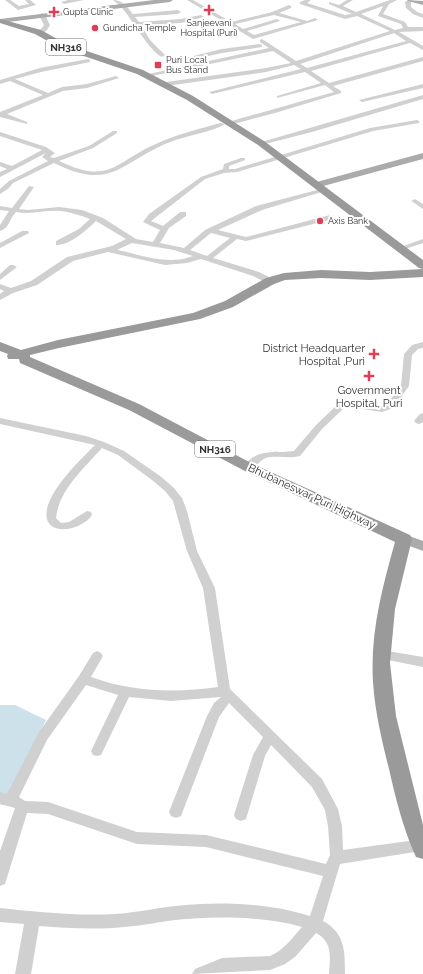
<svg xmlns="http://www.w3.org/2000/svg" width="423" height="974" viewBox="0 0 423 974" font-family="Raleway,sans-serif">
	<rect width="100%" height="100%" fill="#fff"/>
	<path fill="#cde1eb" d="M0,705h15l31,15 -43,85 -3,-1z"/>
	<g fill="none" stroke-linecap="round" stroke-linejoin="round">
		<path fill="#d0d0d0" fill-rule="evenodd" d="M5,0h5l9,6 10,-2 -4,-4h5l6,5 -18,5z
			M68,0h16l-20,4 -3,-2z
			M113,0c10,0 14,7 20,14l45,-4 3,2 -3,2 -43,3 4,5 42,-3 20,-4 3,2 -23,6 -40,2 9,15 15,15 -3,2c-14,-7 -29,-37 -40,-49 -2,-3 -6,-5 -9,-8z
			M187,0h6l38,22 41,-10 17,-7 2,1v2l-12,5 28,8 8,-3 3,2 -65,19zM274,15l27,7 -47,13 -7,-4 33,-10 -3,-2 -34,10 -8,-5z
			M305,0h6l-4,3 38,12 7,-1 -23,-10v-2l10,3 8,-5h6l-10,6 13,6 34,-12h7l-8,4 -6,10 22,8 3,5h15v4l-24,1 24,14v4l-13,-7 -99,28 18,12 94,-26v4l-90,25 8,5v2l-66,20 -45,12 -3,-2 1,-1 106,-30 -9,-7 -48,13v-2l44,-13 -16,-11 -93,22 -3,-2 92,-23 -7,-4 -28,7 -100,14 -3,-2 3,-2 100,-14 25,-5 -18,-12 -126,26 -3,-2 125,-27 -9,-6v-2l2,-1 34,22 94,-30 -33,-15 -12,3 -45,-15v-2zM383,6l-5,10 23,8 2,4 -8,2 -34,-16zM394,33l12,8 -99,27 -7,-4z
			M408,0h5l-2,3v4l6,5 6,2v4l-10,-4 -7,-6 -1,-6z
			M42,13l3,2 5,10 -3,5 -6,5 -3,-2 6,-8 -5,-10z
			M260,44l2,1v2l-40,6 -50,11 -3,-2 53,-13z
			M88,59l2,1v2l-49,10 -26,7 33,14 14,-6 25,-3 29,-8 3,2 -32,10 -24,3 -56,23 20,8v2l-27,-7v-5l43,-17 -33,-14 -10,3v-4l40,-12z
			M423,84v4l-61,14 -3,-2z
			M423,95v4l-111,33 -51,13 -3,-2z
			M417,120l3,2 -1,1 -46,8 -136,41 -13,1 -19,6 -54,42 12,5 17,-14h6v4l-17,12 -9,15 24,5 21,-18 51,-24 65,-17h4v2l-63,19 -44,20 28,7 84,-22h3v4l-87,22 -9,-2 -24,19 46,14 14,7v4h-6l-14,-7 -52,-17 -14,4 -22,2 -57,-13 -35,9 -36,24 -24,8 -13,7v-6l4,-3 -4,-2v-5l11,4 20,-7 36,-24 45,-11 14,-7 -30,-18c-8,8 -27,25 -40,24v-4l23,-12 11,-10c-10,-4 -20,-7 -30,-8 -15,-1 -29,4 -44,1 -7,7 -6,16 -16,19v-6l9,-14 -9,-1v-4l12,2 17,-22 5,1 -15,22 9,1 31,-3 23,3 21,8 33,21 17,3 7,-12 -17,-8 6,-8 52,-37 22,-8 1,-5 17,-6h4v2l-16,6v3h6l135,-41zM211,233l19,5 -23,18 -17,-6zM132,243l42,7 19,6c-25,10 -51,-1 -76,-6z
			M220,123l5,1c-10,7 -39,12 -52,17 -52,19 -59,52 -119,22l-41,20 -4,5 -9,6v-5l9,-8 39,-20 -6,-4 4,-4 -46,24v-5l7,-3 -7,-3v-4l12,4 30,-16 -42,-14v-4l46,15 9,6 -5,4 4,1 35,-12 24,-15h4v2l-24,15 -34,13c52,25 56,0 99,-18 20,-9 41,-14 62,-20z
			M415,199l8,5v5l-10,-7 -2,-1z
			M22,231h6l1,2 -29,15v-5z
			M423,239v4l-21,7 -4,-2z
			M10,265h3l4,2 -17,13v-6z
			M423,342v6l-5,1 -6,6 -3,31 -16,22 -11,4 -31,-5 -7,1 -22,21 -22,27c-11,3 -23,-1 -34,2 -8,3 -12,14 -21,11l-2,-2c14,-20 31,-13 51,-16l22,-26 22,-21 13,-3 30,5 6,-2 14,-18 3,-32 8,-9z
			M423,413v9l-4,2 -3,-1 -2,-2c3,-4 5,-7 9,-8z
			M0,418l86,18 18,6 20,9 36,25 13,11 9,11 5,13 10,40 18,37 15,101 92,90 16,30 4,17 1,24 80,-11v12h-2l-81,13 -17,57c22,12 22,30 22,53h-16c1,-17 4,-32 -13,-41l-21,24 -10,7 -15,6 -78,4 3,-5 27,-11 48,-2c14,-6 22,-18 32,-29 -38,-11 -88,-11 -127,-7 -17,2 -34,6 -51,7 -29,3 -57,1 -85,-1l-8,48h-16l9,-50 -24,-2v-14c38,4 76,8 115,6 20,-1 40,-6 60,-8 44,-5 93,-3 135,10l13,-40 -117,-29 -69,-3 -89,-30 -21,-1 -22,71 -5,2v-35l15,-43 -15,-4v-12l7,2 32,-62 40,-56 14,-23 4,-2 4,2 2,3 -12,21c41,15 84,16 127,10l-15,-99 -16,-37 -14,-50 -8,-10 -13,-11 -34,-25 -16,-7c-18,20 -43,42 -46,70l5,5 8,-1 18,-11 4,1 1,3c-10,16 -51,24 -45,-6 5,-22 32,-48 48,-64l-95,-21zM86,685l32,10 -27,56 2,4 4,1 4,-1 28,-58 42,4 50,-4 -7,6 -7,13 -38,96 2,4 5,2 5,-2 38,-99 10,-14 34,34 -10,18 -19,60 2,4 5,2 5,-2 19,-63 6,-11 41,42 13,23 3,16 2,29 -4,9 -120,-29 -69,-3 -89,-30 -23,-1 -6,-4 28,-57z
			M382,650l41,7v10l-45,-9 -2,-3 2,-3z"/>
		<path fill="#ababab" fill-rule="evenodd" d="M154,0h19l-3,2 -170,21v-4z
			M407,0l16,1v4l-15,-4z
			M423,153v6l-107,29 -4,-3 1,-2z
			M404,534l19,7v10l-24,-9 -2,-3 2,-3z"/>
		<path fill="#9a9a9a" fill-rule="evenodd" d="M0,19l41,11 25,14 77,26 50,26 71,45 159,119v9l-4,-1 -161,-123 -71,-45 -50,-26 -77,-26 -25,-14 -35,-11z
			M423,269v8l-53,3 -49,-2 -36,2 -11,4 -41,23 -33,12 -141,29 -29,7v2l109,47 114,60 157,71 2,4 -17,70 -5,54 6,53 27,109v34l-7,-2c-13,-29 -20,-57 -27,-88 -7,-28 -14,-57 -16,-87 -3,-48 9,-94 22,-140l-152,-72 -114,-60 -109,-47 -1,-4h-11l-1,-3 1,-2 -8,-3v-9l21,8 37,-10 135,-27 32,-12 41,-23 18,-5 37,-3 49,2z"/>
	</g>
	<g fill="#df3f56" stroke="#fff" stroke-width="1.5">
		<path d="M207 4h4v4h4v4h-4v4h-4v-4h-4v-4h4z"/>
		<path d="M52 6h4v4h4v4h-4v4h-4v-4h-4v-4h4z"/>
		<circle cx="95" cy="28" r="4"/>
		<rect x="154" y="61" width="8" height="8" rx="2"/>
		<circle cx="320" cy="221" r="4"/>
		<path d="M372 348h4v4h4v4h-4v4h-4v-4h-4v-4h4z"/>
		<path d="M367 370h4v4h4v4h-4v4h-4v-4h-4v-4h4z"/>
	</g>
	<g text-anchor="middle" stroke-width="4" stroke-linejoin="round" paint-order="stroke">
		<g font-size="9" fill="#333" stroke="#fff" text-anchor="start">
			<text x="63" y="15">Gupta Clinic</text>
			<text x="209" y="26" text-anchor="middle">Sanjeevani<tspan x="209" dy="10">Hospital (Puri)</tspan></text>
			<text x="103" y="31">Gundicha Temple</text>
			<text x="166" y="63">Puri Local<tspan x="166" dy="10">Bus Stand</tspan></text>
			<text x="328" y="224">Axis Bank</text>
		</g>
		<g fill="#fff" stroke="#707070" stroke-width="1">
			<rect x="46" y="39" width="40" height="16" rx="3"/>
			<rect x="195" y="441" width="40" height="16" rx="3"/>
		</g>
		<g font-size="10" font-weight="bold" fill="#333">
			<text x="66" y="51">NH316</text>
			<text x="215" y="453">NH316</text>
		</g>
		<g font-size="11" fill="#333" stroke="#fff" text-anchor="end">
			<text x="365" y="352">District Headquarter<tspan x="365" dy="13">Hospital ,Puri</tspan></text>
			<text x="369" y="394" text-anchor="middle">Government<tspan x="369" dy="13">Hospital, Puri</tspan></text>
		</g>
		<g font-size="11" fill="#333" stroke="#fff">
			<text transform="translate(312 496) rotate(25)" y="4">Bhubaneswar Puri Highway</text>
		</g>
	</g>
</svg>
